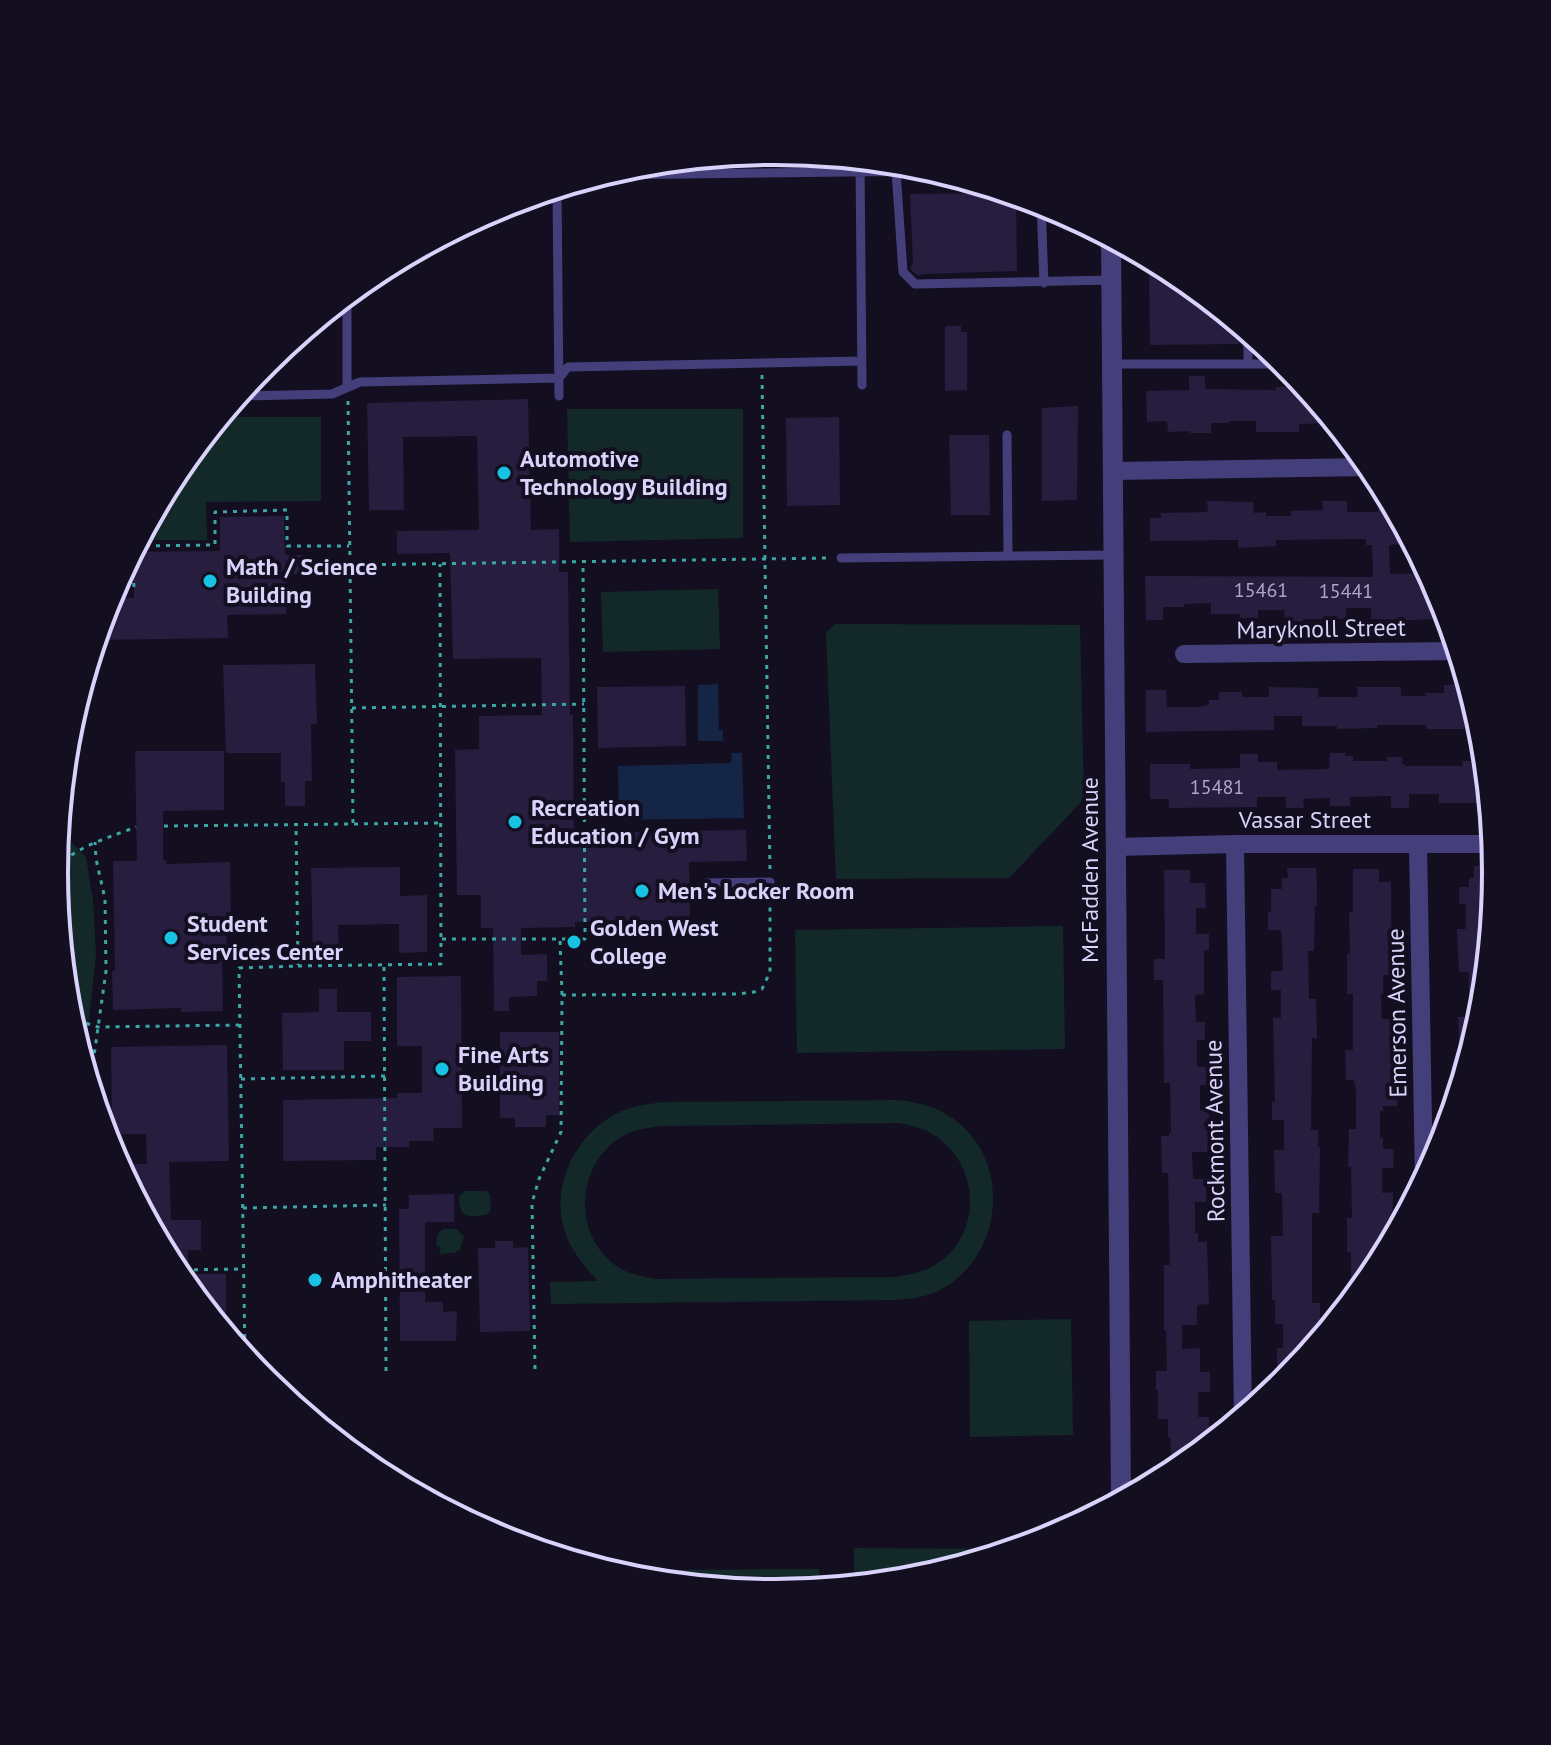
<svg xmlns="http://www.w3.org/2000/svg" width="1551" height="1745" viewBox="0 0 1551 1745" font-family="'PT Sans',sans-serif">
	<rect width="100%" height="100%" fill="#130f20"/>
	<path fill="#132929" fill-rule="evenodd" d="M567,409h176v129l-173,4z
		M220,417h101v84l-115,1 1,38h-68l37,-69z
		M718,589l2,60 -117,3 -2,-60z
		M835,624l245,1 4,174 -75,79 -173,1 -10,-246z
		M70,841l16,16 7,44 3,53 -10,94h-7l-11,-35 -14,-141 3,-30z
		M1063,926l2,123 -268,4 -2,-123z
		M898,1100c15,2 29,4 42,11 72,35 69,140 2,178 -15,8 -31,10 -48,11l-343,4 -1,-22 48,-1c-13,-14 -25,-28 -32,-46 -18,-47 10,-104 56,-124 14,-6 27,-7 42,-9zM899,1123c10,2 21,4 30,9 55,30 56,112 -4,138 -10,4 -20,5 -30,7l-239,2c-17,-3 -33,-6 -46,-18 -39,-34 -31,-102 15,-126 11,-6 24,-7 36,-9z
		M464,1191h22l4,3 1,15 -3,5c-21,4 -28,5 -29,-17z
		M444,1229h13l7,8 -4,13 -6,3 -15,1 2,-6 -5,-3c1,-7 0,-13 8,-16z
		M1071,1319l2,116 -103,2 -1,-116z
		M854,1548l166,1 -104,31 -62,6z
		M819,1569l1,21 -45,4 -125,-12 10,-12z"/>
	<path fill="#142545" d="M718,684l1,46h4v11h-25v-56z
		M732,753h10l2,65 -125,2 -1,-54 113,-3z"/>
	<path fill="#261d3f" d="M1009,193l7,2 1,76 -93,3 -6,2 -8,-7 3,-7 -3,-68z
		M1177,273l62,51v20l-89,1 -1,-71z
		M945,326h16v6h6v58l-22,1z
		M1189,376h16v13l71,1v-3l29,-1 31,37 -37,1v8h-43v-11h-27v2h-18v10h-21v-2l-22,1 -1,-11 -20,1 -1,-31 43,-1z
		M528,399l3,131 28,-1v43h9l2,143h3l1,118 172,-3 1,31 -58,1 1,58 -115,2v5l-54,1v27l26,-1v27h-10v15l-28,1v14h-15l-1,-83h-12v-33h-24l-2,-145 24,-1v-33l63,-1 -1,-57 -88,1 -3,-106 -53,1v-23l82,-1 -2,-94 -74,1 1,73h-35l-2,-107z
		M1078,406l-1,94 -35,1v-93z
		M839,417l1,88 -53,1 -1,-88z
		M949,435h40l1,80h-39z
		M1207,501l46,1 1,11 12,-1v4h25l-1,-5 33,-1 -1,-9h25v11h31v-3h17l19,34 -25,2 1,29 40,-1 12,24 4,13h-11v9l-22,1 -42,-1v-11h-25v11h-43v4h-18l-1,-13h-26v8h-18v-4h-29v-11l-27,1v3h-21v13h-17l-1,-44 228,1 -1,-32h-6v-6l-90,1v6l-38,2v-8l-88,1v-23h11v-5l47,-1z
		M284,516l1,39h18l1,19h-18v40l-59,1 1,23 -132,2 9,-31h14l-1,-11h16v-46l86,-1v-34z
		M315,664l2,60h-6l1,57h-7v25h-20v-24h-4v-29h-55l-3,-88z
		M1464,684v11h8l10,32h-17v2h-39v-4h-49v3l-40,1v-3h-35v-10h-28v14l-128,2v-42h20l1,17h31l11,-2v-5h10v-8h23v5h27v-10l49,1v9h40l-1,-10h44v9h25l-1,-3h19v-8z
		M685,686l1,60 -88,2 -1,-61z
		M135,751h89v59l-61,1v49h3v4l64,-2 1,55 -5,1 1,35 -5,1 1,57 -42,1v-4l-68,2 -1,-39h3l-2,-110h24z
		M1330,753h15v3h8v5h34v-4h15v7h3v2h58l-1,-5h24l4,42h-51v-9h-30v14h-18v-12l-41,1v9h-20v-8l-27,1 1,9h-18v-11h-29v10l-88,1v-9h-19v-35h40v5l50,-1v-14h18v8h19v8l52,-1z
		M1474,866h22l1,7 -14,141 -20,64h-2l-3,-61h9v-11h2v-34h-10l-2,-43h9v-25h-7v-17h10v-9h5z
		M400,867v29l27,-1v57l-28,1v-29l-61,1 1,29h-26l-2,-86z
		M1287,868h29l1,18v20h-2l-1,45h-6l1,48h7l1,39h-5l-1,92h7v17h2l-1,66h-7v90h8v38l-34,41v-17l-9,1v-18h6v-24h-8v-24h-3l-1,-64h12l-1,-43h-7l-1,-43h10v-30h-12v-18h3l-2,-84h8v-28h-10v-19h12l-1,-30 -1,-11h-13v-18h3v-23h11v-11h6z
		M1353,869h26v13h12l1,93h-9v19h-2l1,25h9l1,65h5v22h-14v5h-3v27h3v11h11l-1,19h-11v25l11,-1 -1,49 -6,12h-6l1,10 -6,11 -24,29v-51l-4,1v-35h5l-1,-51h-3l1,-38h7v-38l-2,-11h-8l-1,-30h8v-56h-6v-40h3l-1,-42h4z
		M1164,870h26v13h15l1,25h-10v26h13v16h-5v44l-9,1 1,27h9v18h-8v27h9v18h-6v25h9l2,42h-19l1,27h13v23h-11v31h3v9h9l2,62 -12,1v20h-15v24l18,-1v24h10v20h-12v25h11v19h-11l1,17 -27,22 -2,-38h-2v-18h-10v-29h-2v-19h11l-1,-41h-2v-65h6l-2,-92h-6l-1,-37h8v-3h2l-1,-50h-6l-1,-103h-9v-21h11z
		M461,976l1,152h-29l1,13h-25v6h-33v13l-93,1v-61l114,-2v-5h25v-47h-25v-69z
		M319,989h18v23h34v29h-27v29h-61l-1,-57 37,-1z
		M500,1032h59v83h-13v12h-31v-9h-15z
		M227,1045l2,116 -60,1 2,58h30v30h-13v24h38v60l-51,-61 -58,-109h30l-1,-30h-34l-1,-87z
		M454,1194v28h-29v80h18v10l14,-1 -1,30h-56l-1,-132h10v-14z
		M495,1241h18v7l15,-1 2,84 -50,1 -2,-84h17z"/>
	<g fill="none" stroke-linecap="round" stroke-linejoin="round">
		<path stroke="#3aa7a6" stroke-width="3" stroke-dasharray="4 6" stroke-linecap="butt" d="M762,375l8,496
			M348,401l2,164
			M136,546l79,-1v-33l72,-2v36h62
			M114,587h20l-2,-34
			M352,708l232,-4
			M353,823l-3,-258 479,-7
			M164,826l278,-3
			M55,879c0,-1 4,-11 4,-12 12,-19 57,-32 77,-40
			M442,939h143l-2,-377
			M298,966l143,-2 -1,-400
			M384,967l2,404
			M562,995l175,-1 17,-2 8,-3 8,-17v-77
			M68,1015l14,7 16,5 141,-2
			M83,1064l10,-1 13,-92 -1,-72 -9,-40 -1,-17
			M241,1079l144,-3
			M243,1208l143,-3
			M174,1270l70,-1
			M245,1358l-6,-390 59,-2 -2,-142
			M535,1369l-3,-166 7,-24 22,-47 1,-137 -2,-56"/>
		<path stroke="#443f7a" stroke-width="9" d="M860,159l2,226
			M896,171l7,101 12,12 197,-4
			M602,175l334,-4
			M557,189l2,207
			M1041,203l3,80
			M1112,249l19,-1
			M347,295v92
			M1112,364h175
			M1248,364v-33
			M238,396l94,-2 28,-12 199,-4 9,-11 293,-6
			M1007,435l1,120
			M841,558l273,-3
			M707,883l63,-1"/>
		<path stroke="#443f7a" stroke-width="18" d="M1113,471l259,-4
			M1184,654l275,-3
			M1235,844l8,574
			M1418,844l6,338
			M1116,847l119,-3h259"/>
		<path stroke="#443f7a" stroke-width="20" d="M1111,238l10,1264"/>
	</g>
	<g fill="#17c2e2" stroke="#130f20" stroke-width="3">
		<circle cx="504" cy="473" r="8"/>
		<circle cx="210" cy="581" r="8"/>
		<circle cx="515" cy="822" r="8"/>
		<circle cx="642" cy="891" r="8"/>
		<circle cx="171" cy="938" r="8"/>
		<circle cx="574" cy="942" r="8"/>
		<circle cx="442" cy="1069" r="8"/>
		<circle cx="315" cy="1280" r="8"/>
	</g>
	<g text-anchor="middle" stroke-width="8" stroke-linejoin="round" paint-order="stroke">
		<g font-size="20" fill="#aca5cb">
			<text x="1261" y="597">15461</text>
			<text x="1346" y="598">15441</text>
			<text x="1217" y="794">15481</text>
		</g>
		<g font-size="24" font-weight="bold" fill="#d9d2fa" stroke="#130f20" text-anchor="start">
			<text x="520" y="467">Automotive<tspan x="520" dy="28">Technology Building</tspan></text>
			<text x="226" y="575">Math / Science<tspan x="226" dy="28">Building</tspan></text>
			<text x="531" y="816">Recreation<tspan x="531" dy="28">Education / Gym</tspan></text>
			<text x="658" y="899">Men's Locker Room</text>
			<text x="187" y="932">Student<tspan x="187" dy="28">Services Center</tspan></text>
			<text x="590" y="936">Golden West<tspan x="590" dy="28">College</tspan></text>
			<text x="458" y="1063">Fine Arts<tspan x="458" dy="28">Building</tspan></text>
			<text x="331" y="1288">Amphitheater</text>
		</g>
		<g font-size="24" fill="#d9d2fa" stroke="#130f20">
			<text transform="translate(1321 629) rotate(-1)" y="8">Maryknoll Street</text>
			<text x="1305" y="828">Vassar Street</text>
			<text transform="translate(1090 870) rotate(-90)" y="8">McFadden Avenue</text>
			<text transform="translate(1397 1013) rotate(-91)" y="8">Emerson Avenue</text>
			<text transform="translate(1215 1131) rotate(-91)" y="8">Rockmont Avenue</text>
		</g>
	</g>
	<path d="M0 0H1551V1745H0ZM68 872a707 707 0 1 1 1414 0a707 707 0 1 1-1414 0Z" fill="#130f20" fill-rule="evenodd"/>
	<path fill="none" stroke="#d9d2fa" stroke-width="4" d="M68 872a707 707 0 1 1 1414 0a707 707 0 1 1-1414 0Z"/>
</svg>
